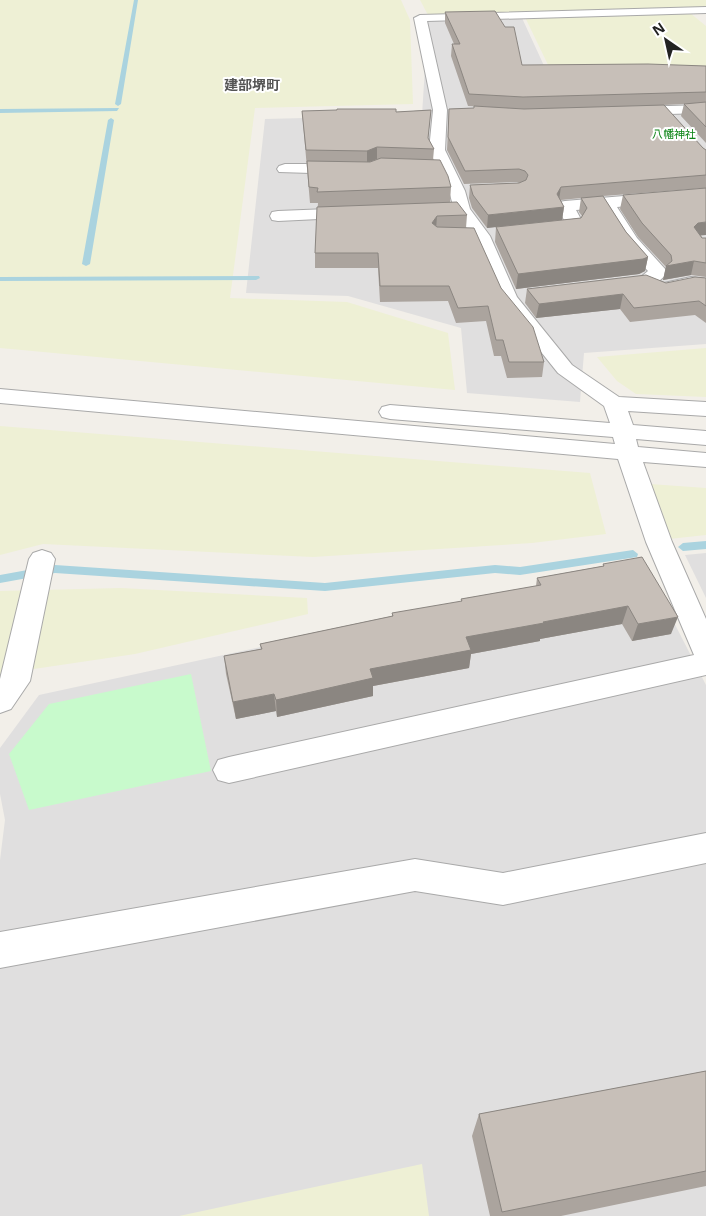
<svg xmlns="http://www.w3.org/2000/svg" width="706" height="1216" viewBox="0 0 706 1216" font-family="'Noto Sans','Noto Sans JP',sans-serif">
	<rect width="100%" height="100%" fill="#f2efe9"/>
	<path fill="#e0dfdf" d="M522,18l24,52 160,6v268l-122,9 -4,49 -113,-9 -6,-65 -113,-32 -102,-3 19,-174 157,-4 6,-95z
		M706,553v45l-21,-43z
		M644,564l62,121v531h-706v-356l5,-40 -5,-26v-46l39,-53z"/>
	<path fill="#eef0d5" d="M0,0h401l9,20 3,84 -158,4 -25,190 117,4 101,31 7,57 -455,-42z
		M420,0h286v8h-22l22,18v48l-156,-5 -27,-56 -95,2z
		M706,348v49l-70,-3 -19,-13 -20,-24z
		M0,426l590,47 16,61 -74,9 -219,14 -270,-13 -43,11z
		M650,484l56,4v47l-37,4z
		M121,588l186,10 1,16 -173,40 -135,20v-83z
		M422,1164l7,52h-250z"/>
	<path fill="#c8facc" d="M191,674l20,97 -182,39 -20,-56 40,-50z"/>
	<g fill="none" stroke-linecap="round" stroke-linejoin="round">
		<path fill="#aad3df" fill-rule="evenodd" d="M134,0h4l-17,104 -3,2 -3,-2z
			M119,108l-2,3 -117,2v-4z
			M111,118l3,2 -24,144 -4,2 -4,-2 26,-144z
			M259,276l1,2 -4,2 -256,1v-4z
			M706,541v8l-23,2 -5,-4 5,-4z
			M633,550l5,4 -1,3 -117,18 -25,-2 -170,18 -270,-18 -55,10v-8l55,-10 270,18 170,-18 25,2z"/>
		<defs>
			<path id="minor" d="M706,7v6l-279,8 20,89 -2,40 20,41 5,18 20,27 27,61 55,68 47,32 87,5v14l-78,-5 5,14 73,6v14l-70,-6 2,8 68,6v14l-63,-5 29,80 34,77v56l-477,108 -11,-3 -5,-10 5,-10 11,-3 465,-102 -48,-113 -28,-83 -618,-56v-14l615,55 -2,-7 -223,-18 -8,-2 -3,-5 3,-5 8,-2 220,18 -6,-17 -46,-33 -57,-71 -29,-66 -18,-27 -5,-18 -20,-41 4,-40 -19,-92 6,-3z
				M706,105v8l-75,2 -5,-1 -2,-3 2,-3 5,-1z
				M285,164h58l6,2 2,3 -2,3 -6,2 -64,-2 -2,-3 2,-3z
				M706,189v10l-89,8 20,31 29,32 1,4 -8,7 5,2 27,-6 15,2v12l-15,-2 -29,6 -24,-10 -2,-4 12,-10 -24,-26 -23,-37 -25,2 7,13 -5,7 -35,4 -6,-1 -3,-4 3,-4 28,-3 -8,-16 2,-4 6,-1z
				M354,208l6,1 2,4 -2,4 -82,4 -6,-1 -2,-4 2,-4 6,-1z
				M42,550l9,3 4,6 -25,122 -19,28 -11,4v-34l29,-120 4,-6z
				M706,833v30l-203,42 -88,-14 -415,77v-36l415,-73 88,14z"/>
		</defs>
		<use href="#minor" stroke="#a9a9a9" stroke-width="2"/>
		<use href="#minor" fill="#fff" fill-rule="evenodd"/>
	</g>
	<path fill="#aba49e" fill-rule="evenodd" d="M445,12l77,53 184,1v77l-25,-27 3,-12 -20,1 39,43 3,2v38l-103,8 23,36 22,25 -3,14 -6,3 -123,15 -21,-47 1,-15 7,-1 -16,2 -15,-20 -3,-10 1,-13 49,-2 -2,-1 -53,2 -17,-34 2,-41 25,-1v-2l14,1 -20,-1 -17,-50 1,-12h2l-9,-21zM581,198l-2,14 3,4 -1,2 -19,2 2,-13 -3,-7z
		M431,110l-3,29 6,10 -1,11 18,27 -1,15 17,13 -1,13 78,134 -2,15 -35,1 -6,-22h-7l-8,-35 -30,2 -8,-22 -68,1 -2,-34h-63v-15l3,-50h-8l-8,-92 94,1z
		M623,195l78,40 1,3h4v39l-15,-2 -28,5 3,-13 -28,-30 -18,-28z
		M706,278v45l-11,-8 -65,7 -10,-13 -84,9 -11,-15 2,-14 139,-6z
		M603,564l68,70 -39,7 -10,-17 -82,15v2l-69,13 -2,14 -96,18v10l-96,21 -1,-6 -40,8 -10,-45 -2,-18 37,-7 -1,-5 132,-28v-3l69,-11v-3l75,-13 1,-8 66,-12z
		M706,1071v115l-145,30h-71l-18,-80 7,-22z"/>
	<path fill="#8b8681" d="M377,147v12l-10,4v-12z
		M561,187l-2,13 -2,-6z
		M564,207l-2,13 -75,8 1,-13z
		M437,216l-1,14 -4,-7z
		M706,222v13l-11,1 -1,-9 4,-4z
		M648,257l-3,14 -6,3 -123,15 2,-15z
		M694,261l-3,14 -28,5 3,-14z
		M623,294l-3,15 -84,9 3,-14z
		M628,606l-6,18 -82,15v2l-69,13 -2,14 -96,18v10l-96,21 -1,-17 190,-63 77,-15z
		M678,617l-7,17 -39,7 6,-17z
		M274,694l2,17 -40,8 -3,-17z"/>
	<path fill="#c7bfb8" stroke="#8b8681" d="M495,11l10,16h9l8,38 126,-1 58,2v26l-183,5 -54,-3 -17,-50h8l-15,-32z
		M706,102v25l-22,-23z
		M664,105l39,43 3,2v25l-145,12 -4,7 7,13 -76,8 -15,-20 -3,-10 49,-2 7,-3 2,-5 -3,-4 -6,-2 -54,2 -17,-34 1,-28 25,-1v-2l50,3z
		M337,109h59v3l35,-2 -3,28 6,11 -57,-2 -10,4 -61,-1 -4,-39 35,-1z
		M381,158l59,2 8,16 3,11 -134,5 1,-4 -9,-1 -2,-26 63,1z
		M706,188v34l-8,1 -4,4 8,11h4v25l-12,-2 -28,5 6,-5 -1,-6 -29,-32 -19,-28z
		M603,196l23,36 22,25 -5,2 -125,15 -22,-47 85,-9 6,-10 -6,-10z
		M457,202l10,13 -30,1 -5,7 5,4 37,1 27,60 32,39 11,35h-35l-6,-22h-7l-8,-34 -30,2 -9,-22h-69l-2,-33h-63l2,-46z
		M646,275l20,8 29,-6 11,1v28l-7,-5 -65,7 -11,-14 -84,10 -12,-15z
		M642,557l36,60 -40,7 -10,-18 -85,16 1,1 -78,14 5,13 -101,19 3,9 -97,22 -2,-6 -41,8 -9,-46 38,-7 -2,-5 133,-28 -1,-3 70,-12 -1,-2 80,-14 -4,-7 67,-12 -1,-2z
		M706,1071v100l-204,41 -23,-98z"/>
	<g text-anchor="middle" stroke-width="4" stroke-linejoin="round" paint-order="stroke">
		<g font-size="11" fill="#0c8416" stroke="#fff">
			<text x="674" y="138">八幡神社</text>
		</g>
		<g font-size="14" font-weight="bold" fill="#555" stroke="#fff">
			<text x="252" y="90">建部堺町</text>
		</g>
	</g>
	<g transform="translate(666 40) rotate(326)" stroke="#ffffff" stroke-width="4" paint-order="stroke">
	<path d="M0-4L9 19L0 12L-9 19Z" fill="#222222"/>
	<text y="-8" font-size="14" font-weight="bold" text-anchor="middle" fill="#222222">N</text>
	</g>
</svg>
